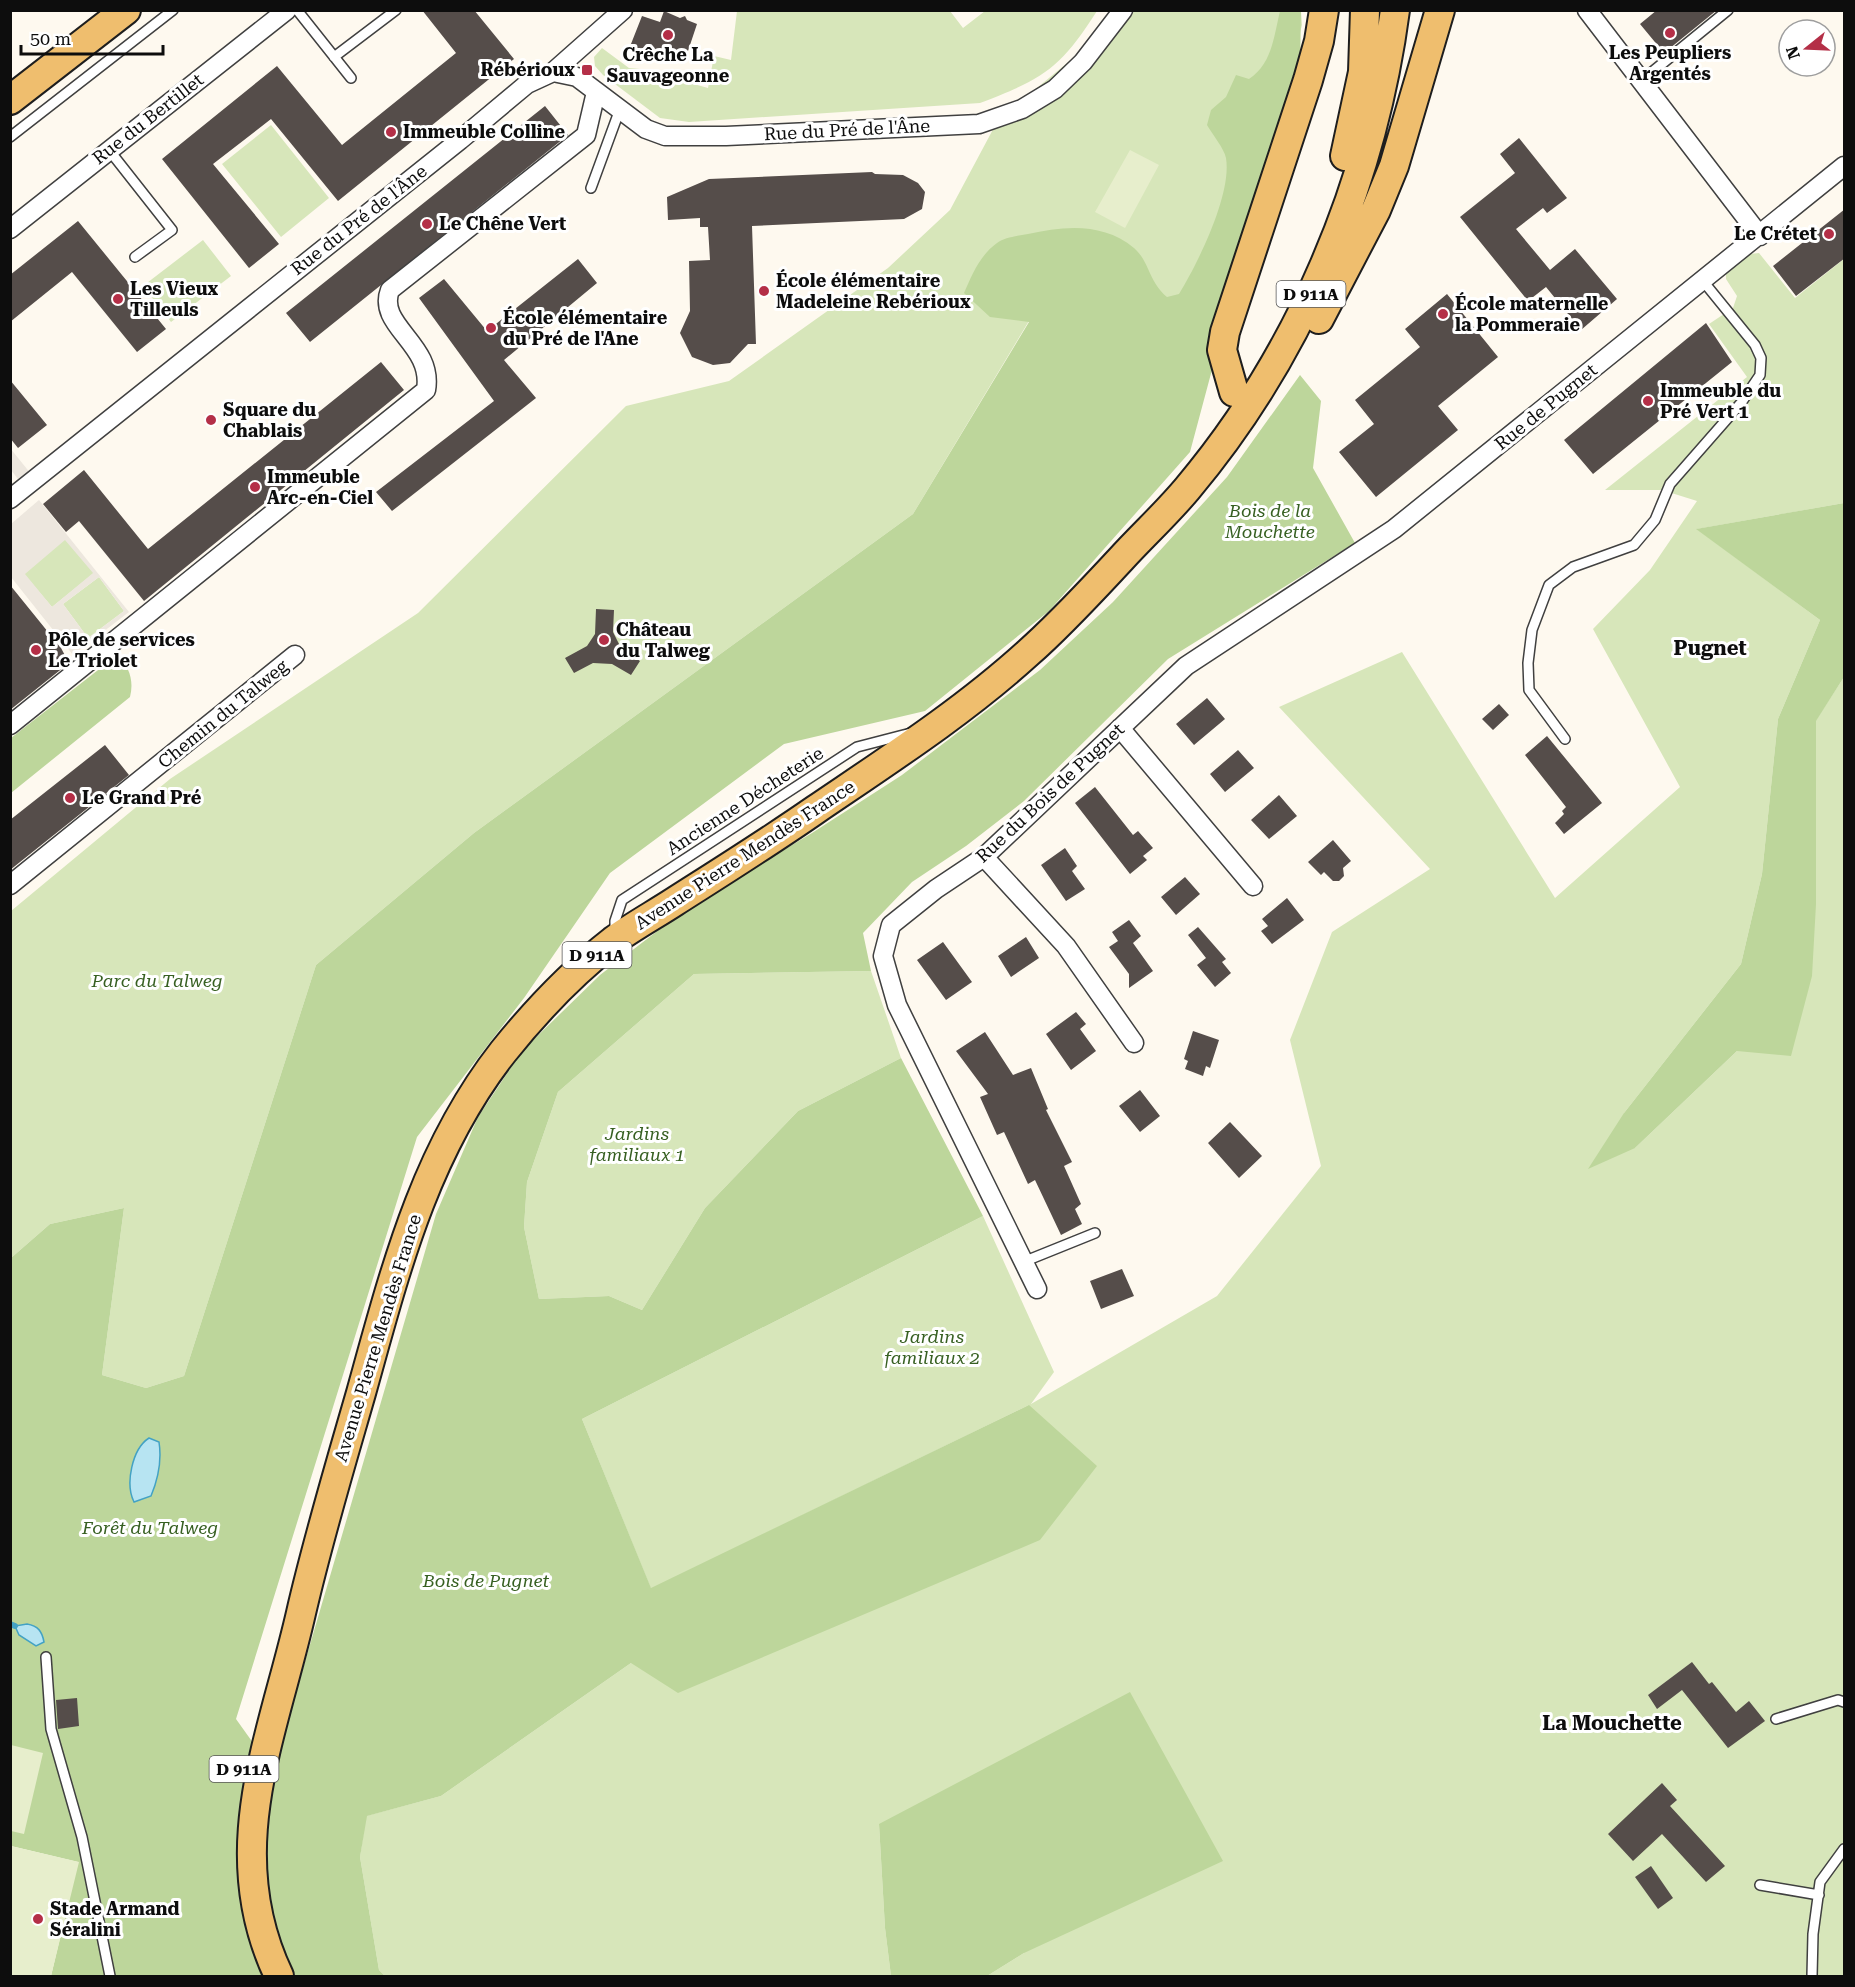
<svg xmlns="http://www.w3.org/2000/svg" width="1855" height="1987" viewBox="0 0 1855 1987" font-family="'Roboto Serif',serif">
	<rect width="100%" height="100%" fill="#fef9ef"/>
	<path fill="#d7e6ba" d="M737,11h213l13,17 22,-17h112c-37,58 -54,68 -117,92l-291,19 -29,-4 -57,-43 -8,-9 -1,-9 8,-9 27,20 11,1 68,19 6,-32 17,4z
		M1130,11h171l1,14 -110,417 -136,-166 -143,238 -439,319 -158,132 -132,411 -38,12 -44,-13 22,-167 -74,16 -39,34v-347l159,-132 248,-166 208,-207 103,-25 159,-113 62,-58 48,-90z
		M271,125l58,73 -48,39 -59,-73z
		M203,240l28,36 -60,46 -28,-36z
		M1759,253l36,45 49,-39v244l-147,26 123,91 -42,99 -16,155 -21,90 -117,149 11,35 102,-97 79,-331 28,-43v1299h-857l37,-23 -145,-129 6,104 6,48h-506l-6,-6 -19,-113 6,-41 75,-20 190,-133 398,-258 -378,184 -69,-170 401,-203 71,156 -23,32 186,-108 104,-130 -31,-126 42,-108 98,-63 -151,-162 123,-55 153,246 125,-111 -87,-158 57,-59 47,-69 -35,-11h-57l142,-113 -38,-53 24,-16 4,-12 -11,-17v-6l24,-19z
		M65,539l29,34 -42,34 -28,-33z
		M99,577l25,34 -36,27 -25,-34z
		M871,971l30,87 -103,53 -93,97 -63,102 -33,-14 -70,3 -15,-72 3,-45 31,-90 136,-118z"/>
	<path fill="#bdd69b" d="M1280,11h21l-1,58 -53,170 -57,213 -141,159 -124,100 -141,33 -174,129 -86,125 -107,139 -181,582 37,52 163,-557 42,-97 44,-66 78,-76 90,-69 122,-73 90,-58 138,-105 73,-68 114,-125 73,-102 21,26 -8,67 42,75 -187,116 -144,142 -58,45 -54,36 -49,51 8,38 -177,3 -136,118 -31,90 -3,45 15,72 70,-3 33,14 63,-102 93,-97 103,-53 82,158 -401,203 69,169 378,-183 68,61 -57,74 -362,153 -47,-30 -190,133 -74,20 -7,41 19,113 6,6h-334l27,-114 -67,-16v-588l39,-34 74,-16 -22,167 44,13 38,-12 132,-411 158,-132 439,-319 116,-192 -39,-5 -26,-24c8,-18 16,-38 33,-50 8,-6 20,-7 31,-9 36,-8 75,-12 106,14 16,14 14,33 33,49l12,-3c19,-31 53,-100 47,-136 -2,-10 -14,-24 -19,-33l4,-15 15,-13 10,-22 13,4c23,-15 25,-43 31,-68z
		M1844,503v174l-28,44v183l-4,72 -21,80 -54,-5 -102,97 -47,21 36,-56 117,-149 21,-90 16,-155 42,-99 -124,-91z
		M116,656c14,9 18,26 14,41l-119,96v-55z
		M1130,1692l93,169 -199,92 -37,23h-96l-6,-48 -6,-104z"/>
	<path fill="#e7eecc" d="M1130,150l29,15 -34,63 -30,-16z
		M11,1745l32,8 -19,81 -13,-3z
		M11,1846l68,16 -28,114h-40z"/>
	<path fill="#ede7de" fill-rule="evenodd" d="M10,448l21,26 -20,17v-6l7,-6 -7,-9z
		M39,500l90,112 -56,43 -62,-78v-53zM65,540l28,33 -41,34 -27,-33zM99,577l25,34 -36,27 -25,-34z"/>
	<path fill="#b7e4f2" stroke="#43a2c4" stroke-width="1.5" d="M149,1438l10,4c3,19 -1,37 -8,54l-17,6c-9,-18 -2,-53 15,-64z
		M27,1624c11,2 15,7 17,18l-8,4 -17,-11 -4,-9z"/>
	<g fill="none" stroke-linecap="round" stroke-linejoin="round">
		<path stroke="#43a2c4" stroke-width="6" d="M10,1624l5,2"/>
	</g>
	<path fill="#554d4a" d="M422,10h52l40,49 -176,142 -67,-82 -58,45 66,80 -30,24 -87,-109 115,-93 65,79 114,-92z
		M1657,10h60l-53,43 -24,-29z
		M664,11l16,7 5,-2 2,4 10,4 -10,30 -12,6 -17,-6 -2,4 -27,-9 13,-33 18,6z
		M545,106l23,29 -258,207 -24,-29z
		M1519,138l48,60 -20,15 -4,-5 -27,21 34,41 25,-21 42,50 -36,31 -35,-43 -18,14 -68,-84 55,-44 -15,-19z
		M872,172l3,2 28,1 15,8 7,9 -3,17 -18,10 -152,7 4,118h-8l-18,19 -17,2 -21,-8 -12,-24 10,-22 -1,-50 21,-1 -2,-33h-8v-9l-32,2 -1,-23 42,-18z
		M1845,209v49l-49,38 -23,-30z
		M78,221l88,108 -29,23 -65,-80 -62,50v-47z
		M578,259l19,24 -93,77 32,38 -144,113 -16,-19 118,-91 -75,-103 25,-19 43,52z
		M1447,294l51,63 -60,49 20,24 -82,67 -37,-45 35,-28 -19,-24 65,-53 -15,-18z
		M1706,323l26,39 -139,112 -29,-34z
		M381,362l23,28 -260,211 -65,-80 -13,11 -23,-28 41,-34 64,79z
		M10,380l37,45 -29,23 -8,-10z
		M10,585l51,63 8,15 -59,47z
		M596,609l18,1 -1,22 8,16 19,13 -9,14 -19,-11 -19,-1 -19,10 -9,-15 22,-12 8,-12z
		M1207,698l18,21 -31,26 -18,-21z
		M1499,704l10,11 -16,15 -11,-11z
		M1547,736l55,67 -38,31 -9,-11 9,-9 -2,-3 4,-4 -41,-52z
		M105,745l24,30 -119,95v-50z
		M1238,750l16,18 -29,24 -15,-18z
		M1095,787l38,48 5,-4 15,17 -10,8 4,4 -17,14 -55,-71z
		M1279,795l18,21 -28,23 -18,-19z
		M1333,840l18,21 -8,7 1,8 -5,5h-6l-9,-9 -3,3 -13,-13z
		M1065,848l12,18 -5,5 13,18 -19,12 -25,-36z
		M1185,877l15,17 -24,21 -15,-18z
		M1287,898l17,22 -32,24 -11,-13 7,-5 -6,-7z
		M1129,920l12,16 -8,7 20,28 -24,17v-14l-20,-27 9,-6 -6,-9z
		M1198,927l28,32 -4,3 9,11 -16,14 -18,-22 9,-7 -18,-23z
		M1026,937l13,21 -28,19 -13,-21z
		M943,942l29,40 -26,18 -29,-40z
		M1076,1012l10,12 -6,5 16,22 -25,19 -25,-36z
		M1193,1031l26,9 -9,28 -4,-2 -3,10 -18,-7 3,-8 -4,-2z
		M985,1032l28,43 18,-7 17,41 -2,1 26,52 -8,4 17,38 -6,5 7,15 -21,11 -26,-55 -7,4 -24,-52 -7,3 -17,-38 8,-3 -32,-43z
		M1140,1090l20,26 -20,16 -21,-26z
		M1230,1122l32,34 -23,22 -31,-35z
		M1122,1269l12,27 -33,13 -11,-28z
		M1692,1662l17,22 3,-2 24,30 13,-11 16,20 -37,27 -46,-58 -25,19 -9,-14z
		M77,1698l2,28 -21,3 -2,-29z
		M1662,1783l15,17 -7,6 55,60 -19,16 -44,-48 -29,27 -25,-27z
		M1651,1866l22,32 -15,11 -23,-32z"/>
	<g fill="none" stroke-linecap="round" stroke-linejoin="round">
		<defs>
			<path id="service" d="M297,10l54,68
				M334,57l62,-47
				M1641,81l87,-71
				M10,137l163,-127
				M109,150l63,80 -37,27
				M591,188l29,-79
				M1565,739l-36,-49 -1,-27 4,-33 17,-45 24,-18 61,-22 21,-25 15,-36 71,-81 19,-28 1,-17 -6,-13 -52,-64
				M615,933v-12l7,-21 235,-153 54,-14
				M1023,1262l72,-29
				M46,1657l5,72 31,108 28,139
				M1776,1719l62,-19 6,2
				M1760,1885l59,10
				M1812,1976l1,-42 7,-52 24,-33"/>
			<path id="minor" d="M1587,10l173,226
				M553,72l70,-62
				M10,229l277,-219
				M10,499l450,-359 67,-56 26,-12 24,5 69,52 19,7h61l253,-12 43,-15 33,-20 28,-27 40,-52
				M10,725l416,-335c8,-46 -50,-64 -36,-100l196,-155 10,-43
				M1120,728l133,158
				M984,857l82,89 68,97
				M10,885l285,-230
				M1037,1289l-140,-284 -14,-49 8,-31 45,-36 48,-32 202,-191 208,-137 450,-363"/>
			<path id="primary" d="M10,100l116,-90
				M1345,156l18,-84 2,-62
				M1319,319l57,-109 18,-44 46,-156
				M1234,392l-12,-42 3,-18 83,-252 11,-39 5,-31
				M279,1976c-60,-125 -6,-240 22,-363 17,-74 39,-147 60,-220 34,-122 63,-240 142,-341 32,-40 69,-79 110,-111 19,-14 41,-26 61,-39 47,-30 95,-60 141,-92 72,-49 148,-98 213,-157 33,-29 63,-62 93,-94 21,-23 45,-45 66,-70 113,-134 185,-305 208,-479"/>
		</defs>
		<use href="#service" stroke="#404040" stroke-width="12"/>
		<use href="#minor" stroke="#404040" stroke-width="21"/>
		<use href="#primary" stroke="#1e1e1e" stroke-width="32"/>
		<use href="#service" stroke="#fff" stroke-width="9"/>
		<use href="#minor" stroke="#fff" stroke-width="18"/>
		<use href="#primary" stroke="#efbe6e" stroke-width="28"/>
	</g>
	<g fill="#b42f47" stroke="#fff" stroke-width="2">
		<circle cx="1670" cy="33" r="6"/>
		<circle cx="668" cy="35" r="6"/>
		<rect x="581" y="64" width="12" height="12" rx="3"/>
		<circle cx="391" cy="132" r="6"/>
		<circle cx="427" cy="224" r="6"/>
		<circle cx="1829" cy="234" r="6"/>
		<circle cx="764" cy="291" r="6"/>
		<circle cx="118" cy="299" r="6"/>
		<circle cx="1443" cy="314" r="6"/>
		<circle cx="491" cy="328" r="6"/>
		<circle cx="1648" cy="401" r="6"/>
		<circle cx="211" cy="420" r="6"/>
		<circle cx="255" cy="487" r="6"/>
		<circle cx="604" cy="640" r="6"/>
		<circle cx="36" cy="650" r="6"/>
		<circle cx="70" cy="798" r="6"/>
		<circle cx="38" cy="1919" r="6"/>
	</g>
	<g text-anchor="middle" stroke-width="6" stroke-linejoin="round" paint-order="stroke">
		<g fill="#fff" stroke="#565656" stroke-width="1.5">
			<rect x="1276.5" y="281" width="69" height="26" rx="4.5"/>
			<rect x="562.5" y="942" width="69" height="26" rx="4.5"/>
			<rect x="209.5" y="1756" width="69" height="26" rx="4.5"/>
		</g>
		<g font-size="16" font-weight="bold" fill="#0d0d0d">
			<text x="1311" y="300">D 911A</text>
			<text x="597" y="961">D 911A</text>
			<text x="244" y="1775">D 911A</text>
		</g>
		<g font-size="18" font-weight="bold" fill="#0d0d0d" stroke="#fff" text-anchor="start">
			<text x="1670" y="59" text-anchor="middle">Les Peupliers<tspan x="1670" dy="21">Argentés</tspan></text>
			<text x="668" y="61" text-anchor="middle">Crêche La<tspan x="668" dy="21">Sauvageonne</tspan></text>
			<text x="575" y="76" text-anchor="end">Rébérioux</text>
			<text x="403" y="138">Immeuble Colline</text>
			<text x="439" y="230">Le Chêne Vert</text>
			<text x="1817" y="240" text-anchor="end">Le Crétet</text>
			<text x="776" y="287">École élémentaire<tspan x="776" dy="21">Madeleine Rebérioux</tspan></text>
			<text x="130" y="295">Les Vieux<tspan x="130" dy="21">Tilleuls</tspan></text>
			<text x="1455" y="310">École maternelle<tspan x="1455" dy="21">la Pommeraie</tspan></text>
			<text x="503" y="324">École élémentaire<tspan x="503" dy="21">du Pré de l'Ane</tspan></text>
			<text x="1660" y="397">Immeuble du<tspan x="1660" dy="21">Pré Vert 1</tspan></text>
			<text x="223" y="416">Square du<tspan x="223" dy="21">Chablais</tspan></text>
			<text x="267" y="483">Immeuble<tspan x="267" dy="21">Arc-en-Ciel</tspan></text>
			<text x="616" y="636">Château<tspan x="616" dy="21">du Talweg</tspan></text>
			<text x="48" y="646">Pôle de services<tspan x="48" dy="21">Le Triolet</tspan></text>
			<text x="82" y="804">Le Grand Pré</text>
			<text x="50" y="1915">Stade Armand<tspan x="50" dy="21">Séralini</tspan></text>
		</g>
		<g font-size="18" fill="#0d0d0d" stroke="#fff">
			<text transform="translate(148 119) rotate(-38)" y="6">Rue du Bertillet</text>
			<text transform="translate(847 130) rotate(-3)" y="6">Rue du Pré de l'Âne</text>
			<text transform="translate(359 220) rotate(-38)" y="6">Rue du Pré de l'Âne</text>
			<text transform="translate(1546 407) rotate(-39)" y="6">Rue de Pugnet</text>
			<text transform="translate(223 714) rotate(-39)" y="6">Chemin du Talweg</text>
			<text transform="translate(1050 793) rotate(-43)" y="6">Rue du Bois de Pugnet</text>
			<text transform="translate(745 801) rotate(-33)" y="6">Ancienne Décheterie</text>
			<text transform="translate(745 855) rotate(-33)" y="6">Avenue Pierre Mendès France</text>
			<text transform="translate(378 1338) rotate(-73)" y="6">Avenue Pierre Mendès France</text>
		</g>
		<g font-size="18" font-style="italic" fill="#376022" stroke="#fff">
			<text x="1270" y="517">Bois de la<tspan x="1270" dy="21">Mouchette</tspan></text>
			<text x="157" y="987">Parc du Talweg</text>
			<text x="637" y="1140">Jardins<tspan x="637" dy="21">familiaux 1</tspan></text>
			<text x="932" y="1343">Jardins<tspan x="932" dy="21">familiaux 2</tspan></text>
			<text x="150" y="1534">Forêt du Talweg</text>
			<text x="486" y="1587">Bois de Pugnet</text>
		</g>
		<g font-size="20" font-weight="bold" fill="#0d0d0d" stroke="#fff">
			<text x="1710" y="655">Pugnet</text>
			<text x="1612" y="1730">La Mouchette</text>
		</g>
	</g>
	<rect width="1855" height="1987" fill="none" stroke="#0d0d0d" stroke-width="24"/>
	<g transform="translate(1807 48) rotate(252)"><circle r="28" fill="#ffffff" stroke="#9e9e9e" stroke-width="1.5"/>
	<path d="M0-4.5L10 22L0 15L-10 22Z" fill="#b42f47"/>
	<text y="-9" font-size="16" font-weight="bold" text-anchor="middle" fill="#0d0d0d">N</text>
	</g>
	<path d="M21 45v9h142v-9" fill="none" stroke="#0d0d0d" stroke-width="3"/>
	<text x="30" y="45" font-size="18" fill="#0d0d0d" stroke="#ffffff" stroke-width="4.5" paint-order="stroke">50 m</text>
</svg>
